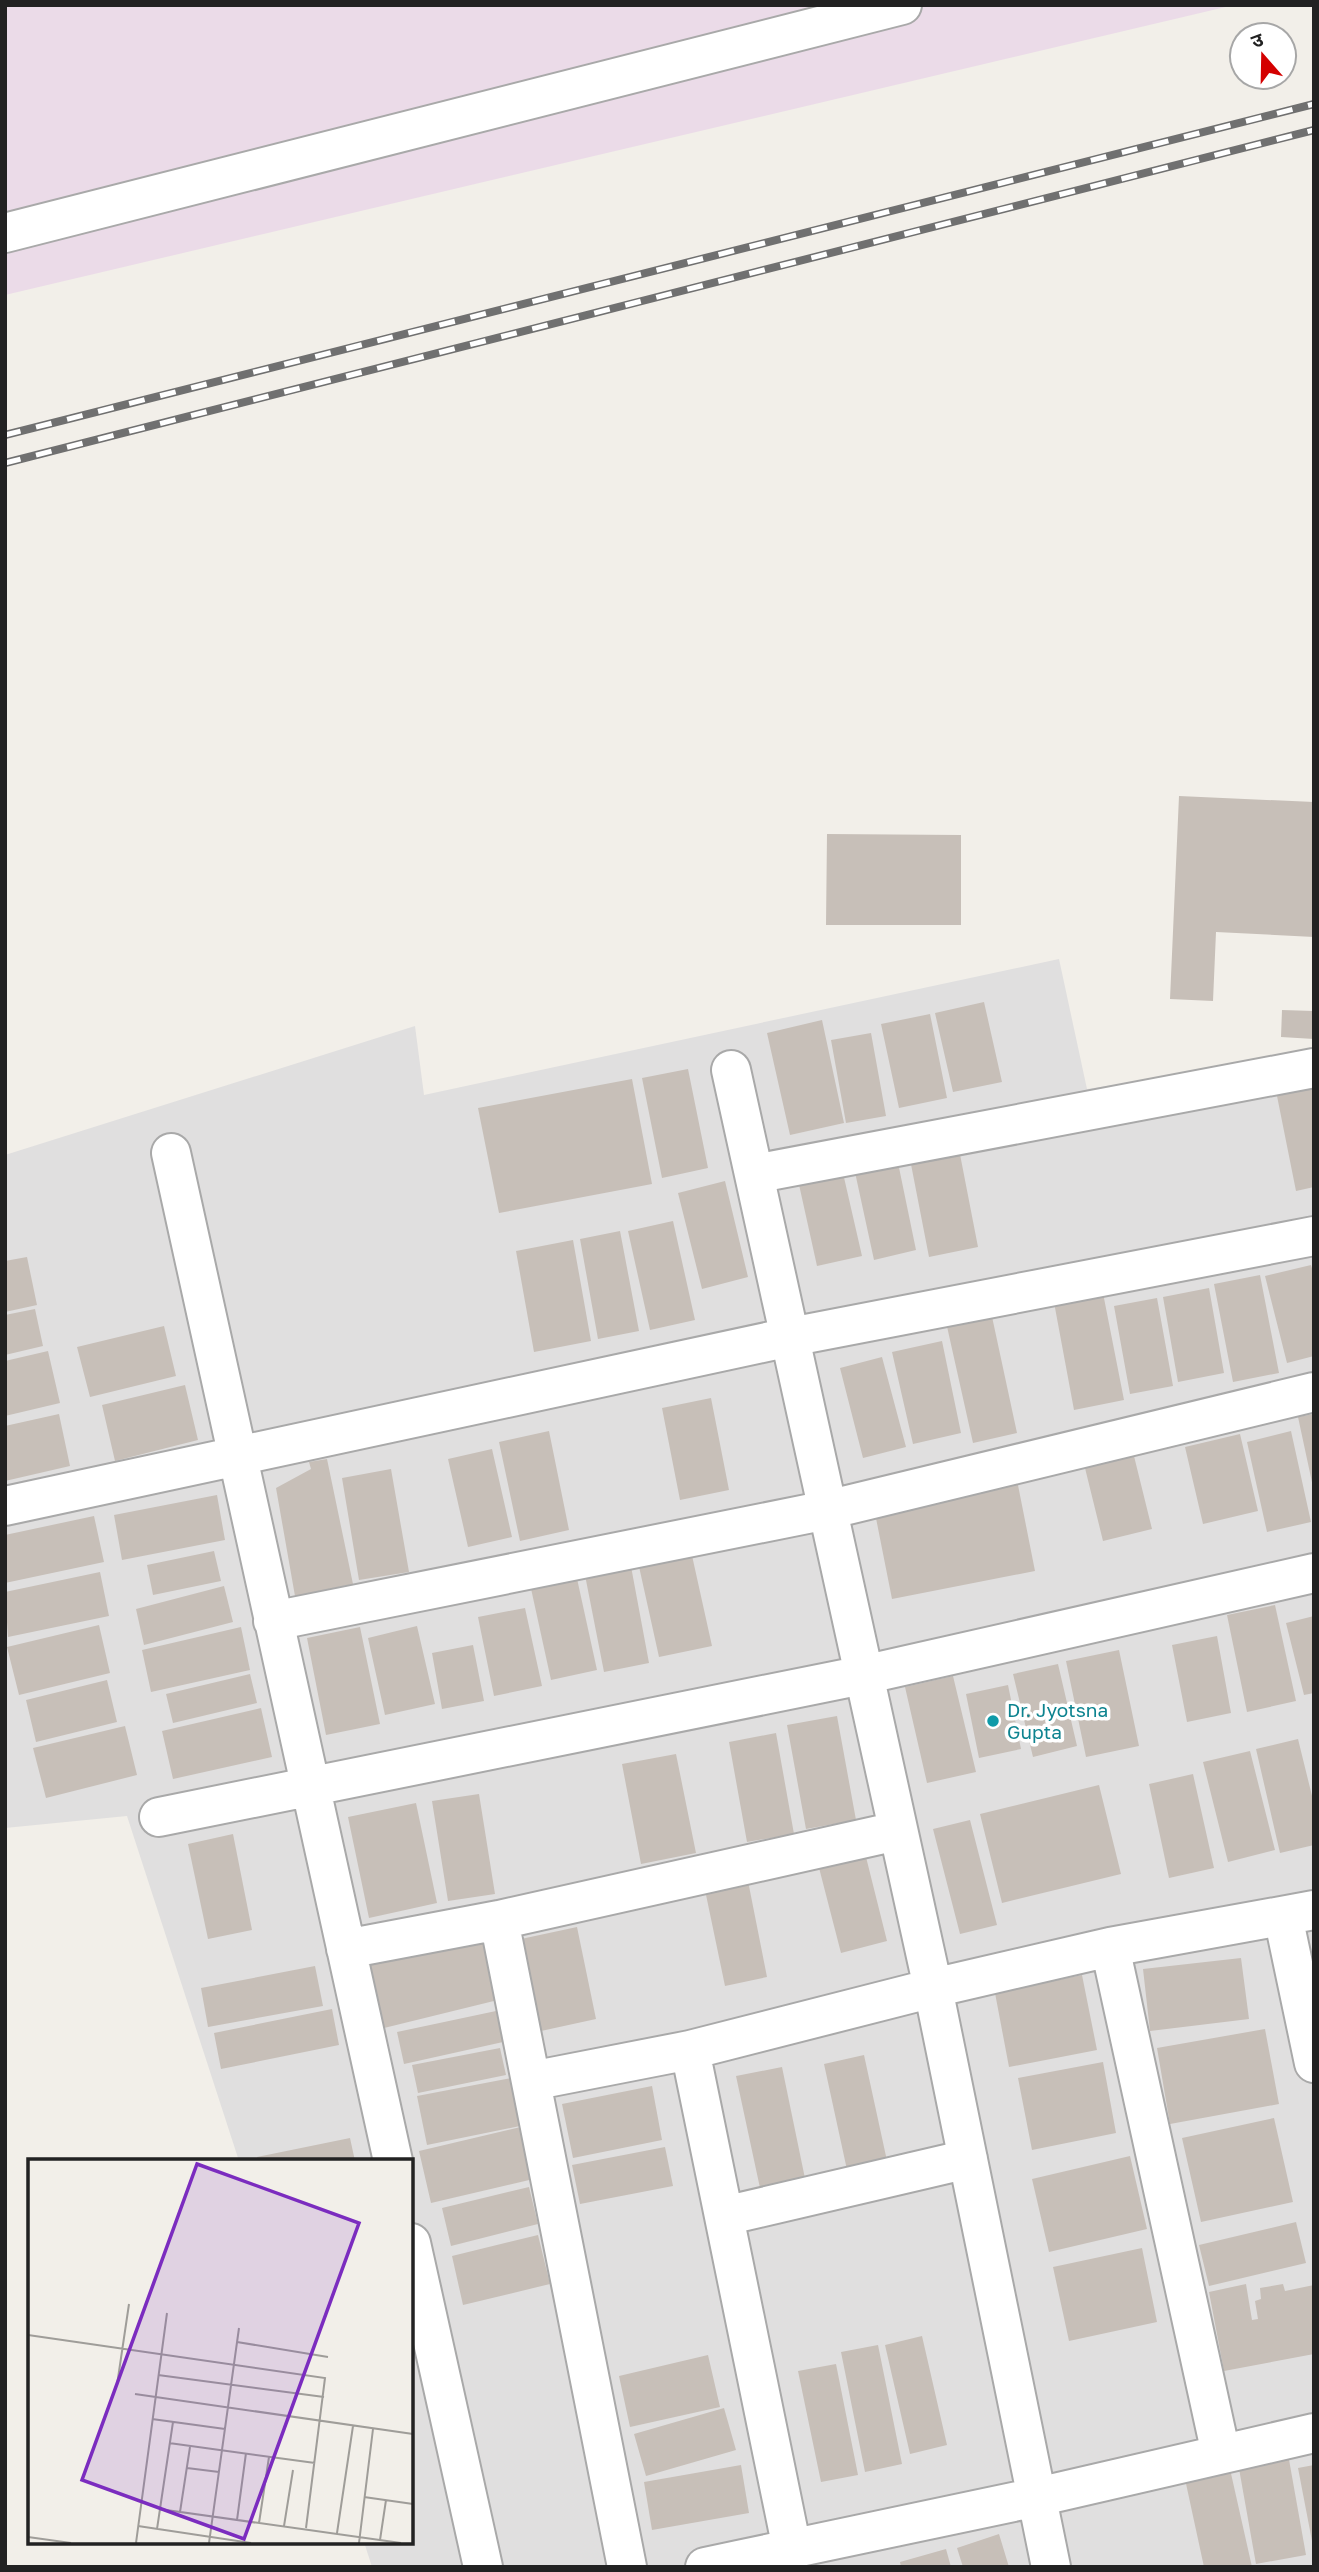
<svg xmlns="http://www.w3.org/2000/svg" width="1319" height="2572" viewBox="0 0 1319 2572" font-family="'Golos Text','Noto Sans Devanagari',sans-serif">
	<rect width="100%" height="100%" fill="#f2efe9"/>
	<path fill="#e0dfdf" d="M1059,959l28,130 227,-34v1512h-942l-8,-25h47v-381h-172l-112,-345 -122,12v-673l410,-129 9,69z"/>
	<path fill="#ebdbe8" d="M5,5h1229l-1229,290z"/>
	<path fill="#c7bfb8" d="M1179,796l135,6v135l-98,-5 -3,69 -43,-2z
		M827,834l134,1v90h-135z
		M984,1002l18,80 -49,10 -18,-79z
		M1282,1010l32,1v28l-33,-2z
		M930,1014l17,84 -48,10 -18,-84z
		M822,1020l22,103 -54,12 -23,-102z
		M871,1033l15,83 -40,7 -15,-83z
		M688,1069l20,99 -46,10 -20,-100z
		M632,1079l20,105 -153,29 -21,-105z
		M1314,1084v103l-18,4 -20,-100z
		M958,1144l20,103 -49,10 -20,-103z
		M896,1153l20,97 -42,10 -21,-97z
		M840,1160l22,96 -45,10 -21,-95z
		M725,1181l23,96 -46,12 -24,-96z
		M673,1221l22,99 -45,10 -22,-99z
		M620,1231l19,100 -41,8 -18,-100z
		M573,1240l18,101 -57,11 -18,-101z
		M27,1257l10,48 -32,7v-51z
		M1311,1265l3,10v81l-27,7 -22,-87z
		M1260,1275l19,98 -46,9 -19,-98z
		M1102,1288l22,112 -50,10 -21,-113z
		M1209,1288l15,85 -46,9 -15,-85z
		M1157,1298l16,88 -43,8 -16,-88z
		M35,1309l8,37 -38,9v-40z
		M991,1312l26,121 -44,10 -27,-121z
		M164,1326l12,50 -86,21 -13,-50z
		M942,1341l19,92 -48,11 -21,-92z
		M48,1351l12,52 -55,13v-55z
		M882,1357l24,90 -43,11 -23,-90z
		M185,1385l13,55 -83,21 -13,-56z
		M711,1398l18,92 -49,10 -18,-92z
		M59,1414l11,52 -65,15v-55z
		M1314,1414v73h-1l-15,-70z
		M549,1431l20,99 -49,11 -21,-99z
		M1291,1431l20,91 -44,10 -20,-90z
		M1240,1434l18,77 -55,13 -18,-77z
		M492,1449l20,88 -44,10 -20,-88z
		M1133,1452l19,77 -49,12 -19,-77z
		M327,1459l26,125 -58,12 -19,-108 35,-19 -2,-7z
		M391,1469l18,103 -50,8 -17,-102z
		M1016,1475l19,96 -143,28 -19,-96z
		M217,1495l8,45 -103,20 -8,-45z
		M94,1516l10,46 -99,21v-48z
		M214,1551l7,30 -68,14 -6,-30z
		M691,1551l21,95 -53,11 -21,-95z
		M630,1561l19,102 -45,9 -20,-102z
		M100,1572l9,44 -101,21 -3,-45z
		M576,1574l21,96 -46,10 -21,-96z
		M224,1586l9,36 -89,23 -8,-36z
		M1275,1605l21,96 -49,11 -20,-97z
		M525,1608l17,78 -48,10 -16,-79z
		M1314,1616v77l-10,2 -18,-72z
		M99,1625l11,48 -91,22 -12,-48z
		M417,1626l18,78 -50,11 -17,-77z
		M241,1627l9,43 -99,22 -9,-42z
		M360,1627l20,97 -54,11 -19,-97z
		M1217,1636l14,77 -44,9 -15,-77z
		M473,1645l11,56 -42,8 -10,-56z
		M1119,1650l20,96 -53,11 -20,-96z
		M1058,1664l19,82 -44,11 -20,-83z
		M250,1674l7,29 -84,20 -7,-29z
		M953,1676l23,96 -49,11 -22,-96z
		M107,1680l10,42 -81,20 -10,-42z
		M1008,1685l13,64 -42,9 -13,-64z
		M261,1708l11,49 -99,22 -11,-48z
		M837,1716l19,104 -50,9 -19,-104z
		M125,1726l12,49 -91,23 -13,-50z
		M776,1733l18,101 -47,8 -18,-100z
		M1298,1739l16,65v41l-34,8 -24,-104z
		M1250,1751l25,99 -47,12 -25,-100z
		M676,1754l20,99 -55,11 -19,-100z
		M1193,1774l21,94 -45,10 -20,-94z
		M1099,1785l22,89 -119,29 -22,-89z
		M479,1794l16,100 -47,7 -16,-100z
		M416,1803l21,100 -68,15 -21,-101z
		M970,1820l27,105 -37,9 -27,-105z
		M233,1834l19,96 -44,9 -20,-95z
		M864,1849l23,92 -46,12 -24,-93z
		M748,1881l19,96 -42,9 -20,-96z
		M577,1927l19,92 -55,12 -20,-92z
		M485,1932l17,67 -118,29 -17,-66z
		M1241,1958l8,61 -99,12 -7,-62z
		M315,1966l8,40 -115,21 -7,-39z
		M1082,1975l15,75 -88,17 -14,-74z
		M332,2009l7,36 -118,24 -7,-36z
		M496,2011l7,31 -99,22 -7,-32z
		M1265,2029l14,75 -109,20 -13,-76z
		M500,2048l6,27 -88,18 -6,-28z
		M864,2055l25,115 -40,9 -25,-115z
		M1103,2062l13,71 -84,17 -14,-72z
		M782,2067l26,126 -45,9 -27,-126z
		M511,2078l9,48 -93,19 -10,-49z
		M652,2086l10,54 -89,18 -11,-54z
		M1274,2118l19,84 -92,20 -19,-84z
		M529,2125l13,52 -111,26 -12,-52z
		M350,2138l5,23h-97l-1,-4z
		M665,2147l8,39 -93,18 -8,-39z
		M1130,2156l17,73 -98,23 -17,-73z
		M529,2187l9,37 -87,22 -9,-38z
		M1296,2222l10,41 -97,23 -10,-41z
		M538,2235l12,49 -87,21 -11,-49z
		M1142,2248l15,74 -88,19 -16,-74z
		M1246,2284l6,36 6,-1 -3,-18 6,-2 -1,-11 23,-4 2,7 29,-6v69l-90,17 -15,-79z
		M922,2336l25,109 -37,9 -25,-109z
		M878,2345l24,119 -37,8 -24,-120z
		M708,2355l12,52 -90,20 -11,-51z
		M836,2364l22,111 -37,7 -23,-111z
		M724,2408l12,42 -90,26 -12,-42z
		M1288,2454l18,101 -50,9 -18,-101z
		M741,2465l8,48 -97,17 -8,-48z
		M1314,2465v76h-2l-14,-73z
		M1230,2469l22,98h-48l-19,-88z
		M999,2534l10,33h-46l-6,-19z
		M946,2549l5,18h-50l-1,-5z"/>
	<g fill="none" stroke-linecap="round" stroke-linejoin="round">
		<defs>
			<path id="minor" d="M5,233l897,-228
				M731,1070l202,918 118,579
				M171,1153l222,1008
				M754,1174l560,-106
				M5,1506l785,-169 524,-101
				M273,1621l554,-111 487,-118
				M159,1817l704,-142 451,-102
				M1283,1916l31,147
				M499,1920l128,647
				M1110,1947l111,507
				M346,1949l153,-29 398,-89
				M690,2050l102,499
				M531,2081l159,-31 243,-62 177,-41 204,-37
				M724,2216l244,-57
				M411,2243l72,324
				M705,2567l332,-70 277,-64"/>
		</defs>
		<use href="#minor" stroke="#a9a9a9" stroke-width="42"/>
		<use href="#minor" stroke="#fff" stroke-width="38"/>
		<defs>
			<path id="rail" d="M5,435l1309,-331
				M5,463l1309,-333"/>
		</defs>
		<use href="#rail" stroke="#707070" stroke-width="8"/>
		<use href="#rail" stroke="#fff" stroke-width="5" stroke-dasharray="16" stroke-linecap="butt"/>
	</g>
	<circle fill="#0f9aa8" stroke="#fff" stroke-width="2.5" cx="993" cy="1721" r="7"/>
	<g text-anchor="middle" stroke-width="7" stroke-linejoin="round" paint-order="stroke">
		<g font-size="19" fill="#0d838f" stroke="#fff" text-anchor="start">
			<text x="1007" y="1717">Dr. Jyotsna<tspan x="1007" dy="22">Gupta</tspan></text>
		</g>
	</g>
	<g transform="translate(28 2159)">
		<rect width="385" height="385" fill="#f2efe9"/>
		<path fill="none" stroke="#9f9d99" stroke-width="2" d="M0,176l297,43 -19,150M209,183l91,15M130,216l166,22M89,226l12,-81M107,235l278,40M124,260l73,10M141,284l146,20M159,309l32,4M336,338l49,7M131,350l242,34M152,353l10,-65M209,361l9,-67M231,364l10,-66M110,367l113,17M256,367l9,-56M129,370l16,-107M309,374l16,-107M0,378l43,6M352,381l6,-40M108,384l31,-230M181,384l30,-215M331,384l14,-114"/>
		<path fill="#7b2cbf" fill-opacity="0.15" stroke="#7b2cbf" stroke-width="3.5" d="M169,5l162,59 -115,316 -162,-59z"/>
		<rect width="385" height="385" fill="none" stroke="#222" stroke-width="3.5"/>
	</g>
	<rect width="1319" height="2572" fill="none" stroke="#222222" stroke-width="14"/>
	<g transform="translate(1263 56) rotate(340)"><circle r="33" fill="#ffffff" stroke="#a7a7a7" stroke-width="2"/>
	<path d="M0-5L12 26L0 18L-12 26Z" fill="#d40000"/>
	<text y="-10" font-size="19" font-weight="bold" text-anchor="middle" fill="#222222">उ</text>
	</g>
</svg>
